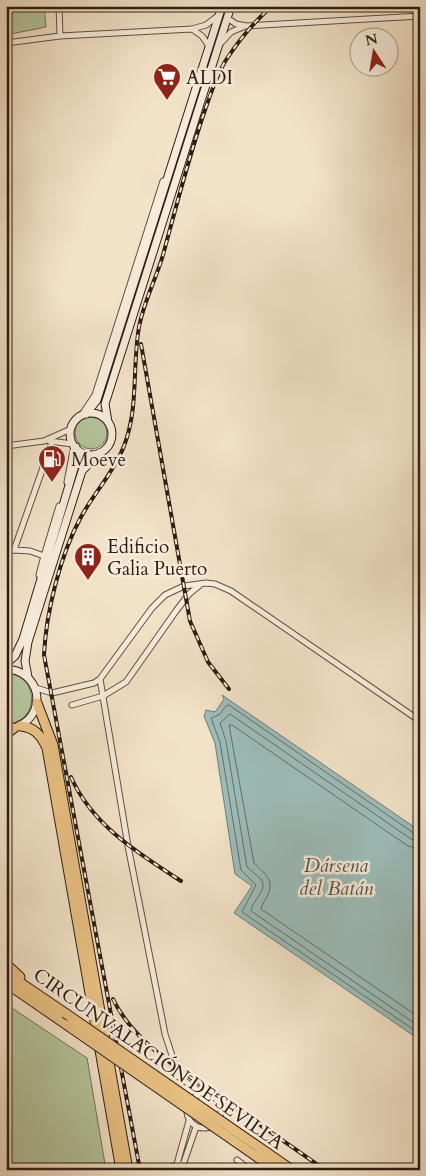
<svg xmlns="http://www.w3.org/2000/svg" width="426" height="1176" viewBox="0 0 426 1176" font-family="Cardo,serif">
	<rect width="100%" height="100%" fill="#f2e2c8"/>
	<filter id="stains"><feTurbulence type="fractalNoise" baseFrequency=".004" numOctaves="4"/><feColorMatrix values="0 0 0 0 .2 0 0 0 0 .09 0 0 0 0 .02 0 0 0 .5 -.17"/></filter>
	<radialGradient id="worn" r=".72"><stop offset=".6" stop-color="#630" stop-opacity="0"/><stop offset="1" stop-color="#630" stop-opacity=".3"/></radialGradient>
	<path fill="#b4c49b" stroke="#727056" d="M6,6h38l2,21 -40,8z
		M75 433a16 16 0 1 1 32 0a16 16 0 1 1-32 0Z
		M6,673c34,2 34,50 0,51z
		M6,1004l81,54 19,112h-100z"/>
	<path fill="#9cbdba" stroke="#707d77" d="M222,695l198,136v209l-186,-127 18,-27 -17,-12 -20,-131 -11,-27 2,-6 9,2 9,-13z"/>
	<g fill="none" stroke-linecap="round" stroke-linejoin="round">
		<path stroke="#666c66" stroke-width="1" d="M420,835l-5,-1 -186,-129 -3,1 -7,9 -8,3 9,24 21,128 15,15 -14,27 178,122
			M420,841l-9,-2 -181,-125 -10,9 6,18 21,126c4,4 9,7 13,11 10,11 -8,22 -9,33l169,116
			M420,849l-12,-3 -176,-121h-3l25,138c9,9 21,17 14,31 -2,6 -6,9 -7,15l159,109"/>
		<defs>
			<path id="street" d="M59,6l1,30
				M227,18l9,6 11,2 173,-10
				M192,29l10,7 7,10
				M6,43l54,-7 132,-7 14,-4 13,-10
				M220,44l11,-12 12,-5
				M81,416l14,-21 68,-214
				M49,441l24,3
				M6,446l38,-5 27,-12
				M67,482l7,-36
				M14,550l16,1 14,5 15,-50
				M6,551l8,-1 38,-108
				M39,575l5,-19
				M100,679l28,167 37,188 14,43 23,16
				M36,688l16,5 42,-10 6,-4 52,-71 13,-13 19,-9 22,-3 9,1 16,7 189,130
				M72,705l31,-9 23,-14 50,-71 13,-17 11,-9
				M187 1111a17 17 0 1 1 34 0a17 17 0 1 1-34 0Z
				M237,1160l13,10
				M177,1164l12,-43
				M183,1165l13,-38
				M170,1170l4,-4 6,-2 7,6"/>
			<path id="secondary" d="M70 434a21 21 0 1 1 42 0a21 21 0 1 1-42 0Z
				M86,414l11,-14 125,-394
				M108,422l-3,-18 126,-398
				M6,664l9,-8 8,-17 53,-177v-15
				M6,669c33,1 43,42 13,57
				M28,677l-3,-16 3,-19 54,-171 17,-18"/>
			<path id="highway" d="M37,703l16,42 75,425
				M20,726c14,1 21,9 27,22l74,422
				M6,734l8,-6
				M6,964l14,13
				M6,973l59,40
				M6,983l61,42"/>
		</defs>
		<use href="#street" stroke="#604e40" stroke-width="7"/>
		<use href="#secondary" stroke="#2f1c12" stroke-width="9"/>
		<use href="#highway" stroke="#2f1c12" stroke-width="11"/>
		<use href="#street" stroke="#f7ecdb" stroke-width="5"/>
		<use href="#secondary" stroke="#f7ecdb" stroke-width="7"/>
		<use href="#highway" stroke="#e9c184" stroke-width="9"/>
		<defs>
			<path id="rail" d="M141,344l49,277 18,41 21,27
				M71,777c21,48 67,76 110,104
				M113,999c22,46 74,75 115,104 32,22 65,44 97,67
				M140,1170l-96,-515c2,-42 16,-100 37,-138 13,-24 33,-45 43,-71 15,-39 8,-79 15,-119 5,-26 17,-48 24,-72 13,-48 25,-95 41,-142 6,-17 12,-37 22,-53 13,-20 28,-38 46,-54"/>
		</defs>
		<use href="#rail" stroke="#2f1c12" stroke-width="4"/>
		<use href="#rail" stroke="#f7ecdb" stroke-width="2" stroke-dasharray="5.5" stroke-linecap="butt"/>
		<defs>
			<path id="highway-bridge" d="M65,1013l227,157
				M67,1025l209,145"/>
		</defs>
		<use href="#highway-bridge" stroke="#2f1c12" stroke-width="11" stroke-linecap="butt"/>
		<use href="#highway-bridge" stroke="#e9c184" stroke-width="9"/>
	</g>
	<defs>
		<symbol id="supermarket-pin" viewBox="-11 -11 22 30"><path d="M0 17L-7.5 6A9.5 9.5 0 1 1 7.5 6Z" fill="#8f2418" stroke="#f7ecdb"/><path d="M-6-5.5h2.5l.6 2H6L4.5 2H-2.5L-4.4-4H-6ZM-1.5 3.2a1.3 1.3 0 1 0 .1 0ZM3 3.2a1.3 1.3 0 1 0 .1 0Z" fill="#fff"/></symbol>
		<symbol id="fuel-pin" viewBox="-11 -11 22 30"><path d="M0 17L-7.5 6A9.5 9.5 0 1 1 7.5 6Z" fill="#8f2418" stroke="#f7ecdb"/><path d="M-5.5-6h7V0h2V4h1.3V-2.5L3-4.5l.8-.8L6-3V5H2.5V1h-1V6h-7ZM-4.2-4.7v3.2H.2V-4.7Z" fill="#fff"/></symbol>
		<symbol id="building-pin" viewBox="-11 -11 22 30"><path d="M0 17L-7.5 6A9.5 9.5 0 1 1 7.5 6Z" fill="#8f2418" stroke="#f7ecdb"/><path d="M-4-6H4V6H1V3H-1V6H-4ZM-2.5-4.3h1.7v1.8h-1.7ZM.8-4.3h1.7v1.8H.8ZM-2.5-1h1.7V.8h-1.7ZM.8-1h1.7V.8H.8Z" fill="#fff"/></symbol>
	</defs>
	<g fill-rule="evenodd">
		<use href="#supermarket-pin" x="151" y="61" width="32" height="43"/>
		<use href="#fuel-pin" x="36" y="443" width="32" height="43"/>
		<use href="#building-pin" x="72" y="541" width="32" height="43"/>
	</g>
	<g text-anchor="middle" stroke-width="5" stroke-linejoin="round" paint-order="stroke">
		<g font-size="19" fill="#2f1c12" stroke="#f7ecdb" text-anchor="start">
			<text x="186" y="84">ALDI</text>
			<text x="71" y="466">Moeve</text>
			<text x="107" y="553">Edificio<tspan x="107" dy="22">Galia Puerto</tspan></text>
		</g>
		<g font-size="19" fill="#2f1c12" stroke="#f7ecdb">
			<text transform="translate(159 1058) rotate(35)" y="7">CIRCUNVALACIÓN DE SEVILLA</text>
		</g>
		<g font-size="20" font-style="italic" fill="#55544d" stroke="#f7ecdb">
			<text x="336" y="872">Dársena<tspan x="336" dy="23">del Batán</tspan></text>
		</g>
	</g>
	<rect width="426" height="1176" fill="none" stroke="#f2e2c8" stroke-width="25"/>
	<rect x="8" y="8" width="411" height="1161" fill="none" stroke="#2f1c12" stroke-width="2.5"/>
	<rect x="12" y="12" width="401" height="1151" fill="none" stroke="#2f1c12"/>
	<g transform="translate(374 52) rotate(348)"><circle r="24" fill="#f7ecdb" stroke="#a7998b"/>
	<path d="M0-4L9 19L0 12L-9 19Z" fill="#8f2418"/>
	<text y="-8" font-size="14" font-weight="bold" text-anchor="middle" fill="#2f1c12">N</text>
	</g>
	<rect width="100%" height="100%" filter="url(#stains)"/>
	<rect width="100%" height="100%" fill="url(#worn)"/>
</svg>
